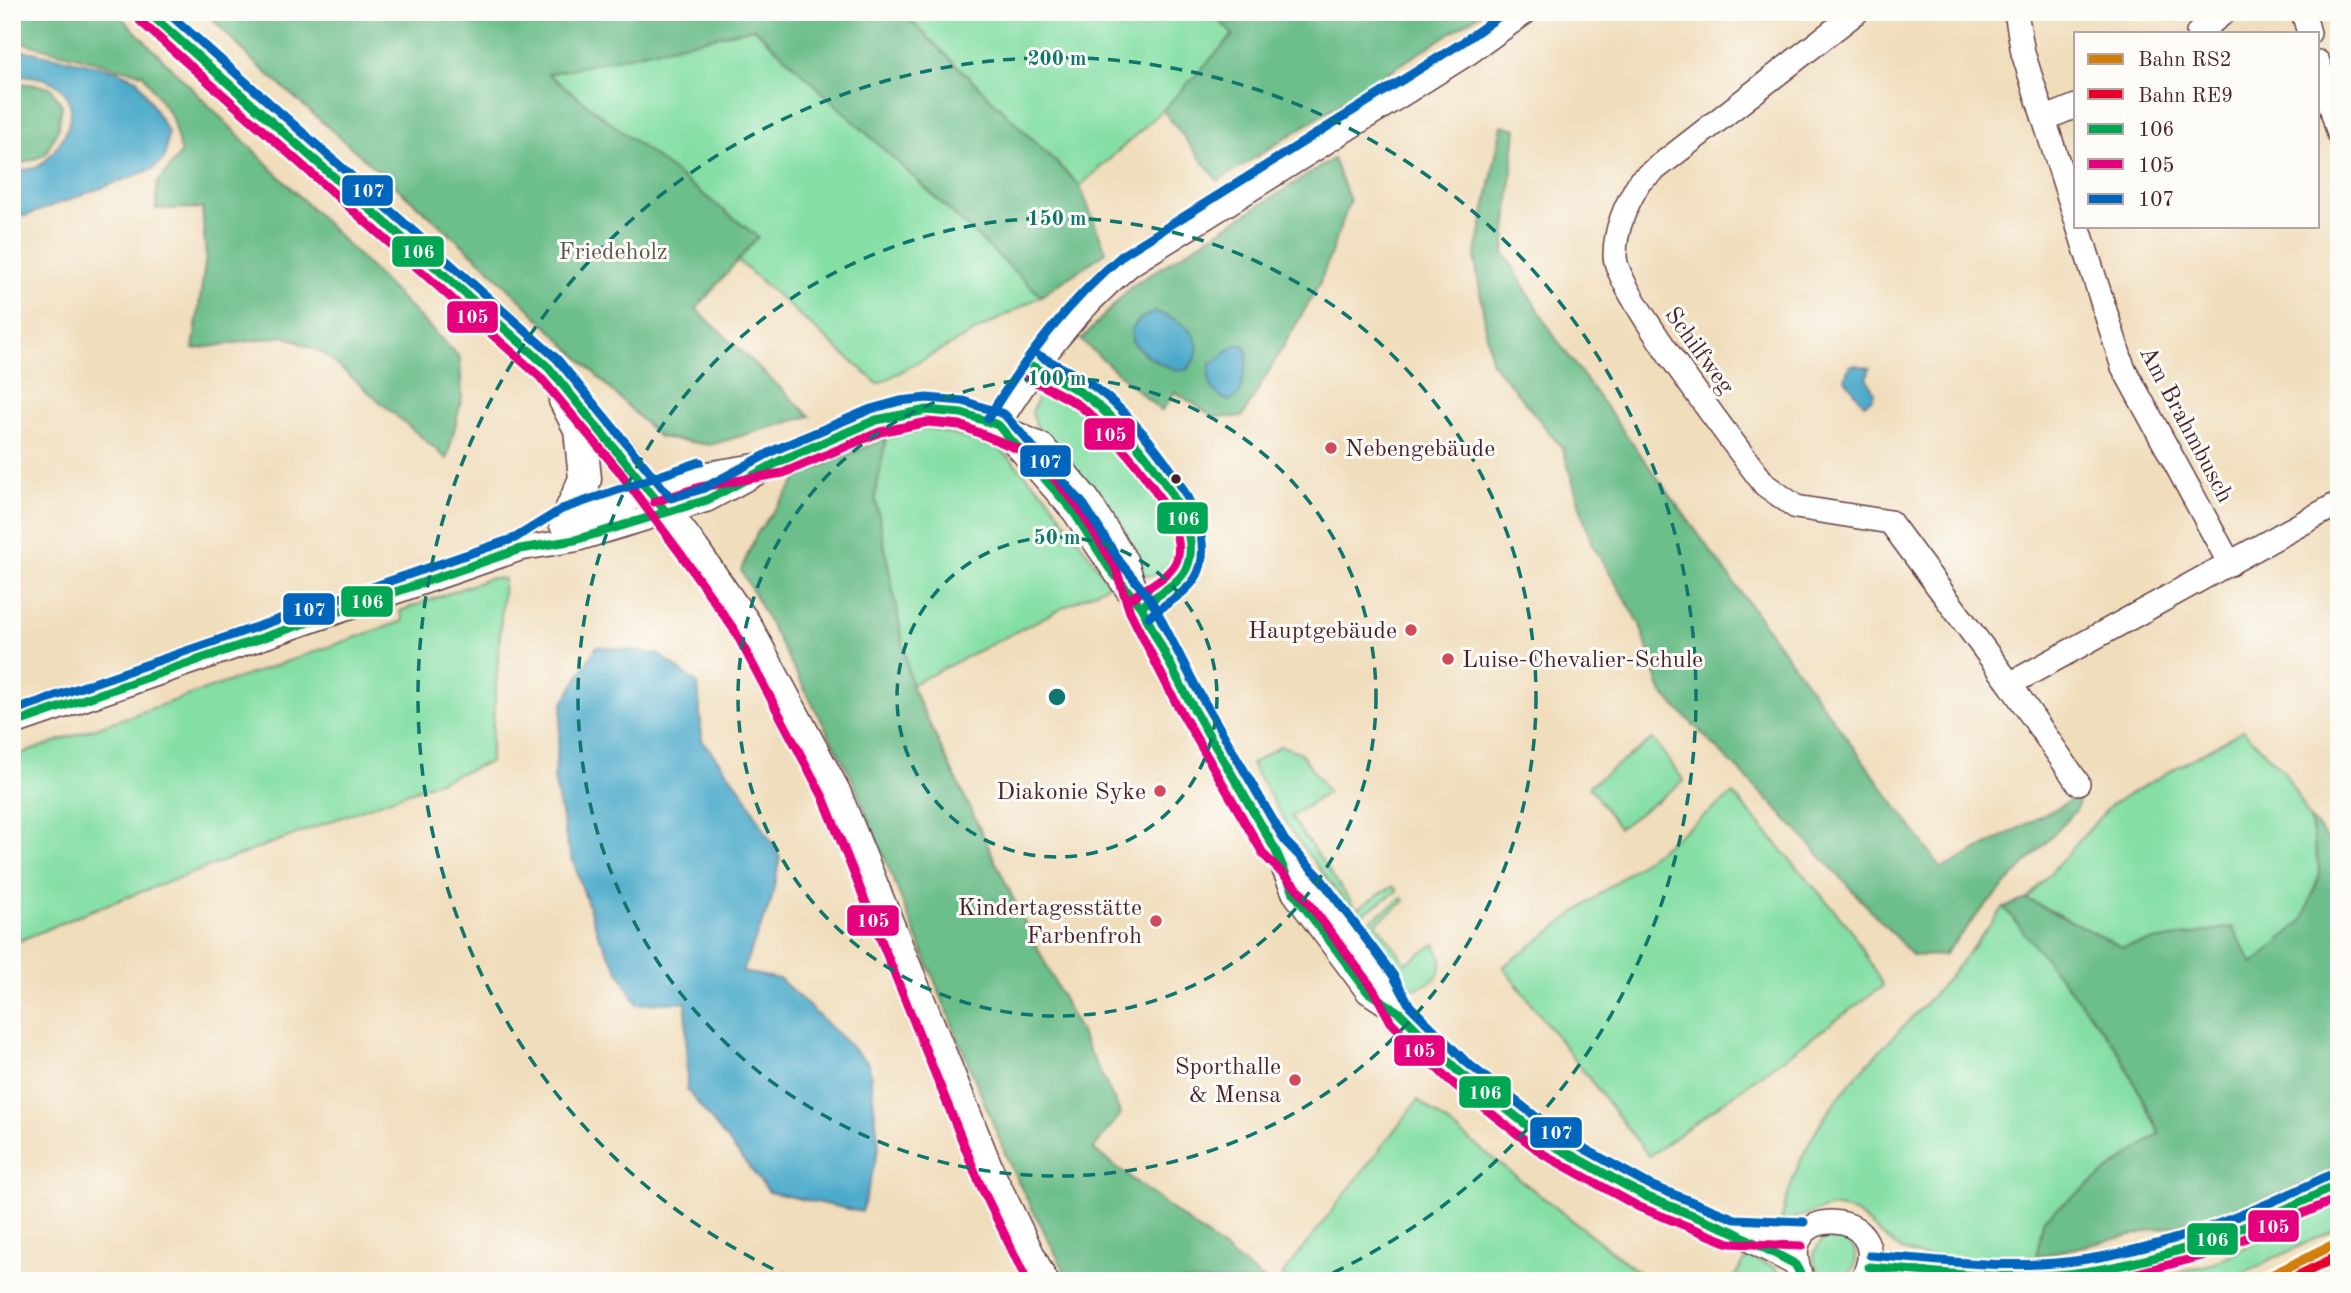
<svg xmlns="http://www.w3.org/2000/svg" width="2351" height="1293" viewBox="0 0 2351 1293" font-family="'Old Standard TT',serif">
	<rect width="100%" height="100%" fill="#fdfcf7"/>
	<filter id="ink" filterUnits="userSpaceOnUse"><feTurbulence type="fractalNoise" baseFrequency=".0143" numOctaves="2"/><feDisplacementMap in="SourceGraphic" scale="14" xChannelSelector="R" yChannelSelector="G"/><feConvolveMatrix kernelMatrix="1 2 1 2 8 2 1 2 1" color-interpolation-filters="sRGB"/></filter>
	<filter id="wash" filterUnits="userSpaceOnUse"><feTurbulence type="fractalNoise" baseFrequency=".00686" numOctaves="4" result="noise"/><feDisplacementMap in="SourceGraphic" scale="28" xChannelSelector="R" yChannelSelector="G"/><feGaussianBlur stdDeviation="1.57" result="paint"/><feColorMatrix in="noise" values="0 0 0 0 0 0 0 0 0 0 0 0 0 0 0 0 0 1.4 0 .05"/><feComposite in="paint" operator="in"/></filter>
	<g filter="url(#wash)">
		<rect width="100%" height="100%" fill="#f0ddbc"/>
		<path fill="#85dfa5" stroke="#687f68" stroke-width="2" d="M902,12h310l22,22 -71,76 -83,76z
			M754,28l287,268 -163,88 -140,-123 19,-24 -210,-163z
			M1054,386c40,27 127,113 123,163 -1,8 -9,17 -13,24l-17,3 -8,-5 -99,-137 -8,-21 7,-20z
			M929,428l70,20 48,48 63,88 -199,101 -36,-188 11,-59z
			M490,578l14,1 -14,183 -400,149 -78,33v-187l391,-136 -3,-10z
			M2243,730l41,41 26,48 10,55 -17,47 -51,44 -20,-38 -110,20 -95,-48 85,-95z
			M1653,739l31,42 -65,47 -30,-42z
			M1280,746l20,6 28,40 -37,25 65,92 37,-23 4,5 -40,27 -65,-85 -41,-69z
			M1733,794l117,134 33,58 -234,170 -146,-189z
			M1402,898l3,3 -29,22 30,40 29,-19c13,26 5,38 -23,45l-48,-64z
			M2004,907l112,140 44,86 -116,85 -8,39c-36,2 -99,8 -133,-7 -25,-12 -37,-38 -66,-43 -6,-2 -44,13 -56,15 23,-109 85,-154 156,-231 24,-27 45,-56 67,-84z
			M1418,1100l232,181h-361l-7,-6z
			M2339,1200v27l-111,54h-76l62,-18z
			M1814 1258a21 21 0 1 1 42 0a21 21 0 1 1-42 0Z
			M1748,1257l27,10 9,14h-53z"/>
		<path fill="#6cbe8a" stroke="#5b6e5a" stroke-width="2" fill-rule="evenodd" d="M12,12h104l344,346 2,40 -15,61 -124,-106 -38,-17 -92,13 13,-92 -4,-49 -46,1 1,-25 24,-31 -9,-35 -29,-44 -131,-34z
			M206,12h696l178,174 26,66 -65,44 -287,-268 -206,46 210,163 -62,72 114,107 -100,29 -51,-8 -176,-174 -229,-201z
			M1212,12h271l-265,169 -55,-71 70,-75z
			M12,82l38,5 12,18 -4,24 -13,26 -33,12z
			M1502,125l14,4 -12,124 48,80 390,536 139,-74 -6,17 -98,103 -33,40 -31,1 -134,-145 -118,-119 -21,-68 -49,-82 -28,-93 -72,-88 -16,-102z
			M1333,159l17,42 -31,84 -77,132h-28l-39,-25 -14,19 -80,-71 51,-54zM1154,312c22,5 34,14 44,34l-23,24 -33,-18z
			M886,438l-11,59 36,188 112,234 98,195 -28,35 172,132h-195l-58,-111 -161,-394 -110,-206 16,-37 43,-57z
			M2310,819l29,33v322l-138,45 -165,38 8,-39 116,-85 -44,-86 -112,-140 23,-8 95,48 110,-20 21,37 50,-44 17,-46z"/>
		<path fill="#4caacb" stroke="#4b647b" stroke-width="2" d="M12,48l100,21 25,10 31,53 -3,26 -12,11 -128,47 -13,-1v-43c8,-2 20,-2 27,-6 9,-6 16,-16 22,-25 26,-44 -4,-69 -49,-65z
			M1154,312c29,6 61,31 32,58 -21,0 -41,-14 -54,-29v-13l8,-9z
			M1235,345h9l4,11 -8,38 -11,7c-17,-7 -22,-18 -19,-36z
			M1855,365l15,3 -3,9 7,16 -2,6 -8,5 -19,-25 4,-13z
			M597,646l61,8 40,30 4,56 41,52 37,66 -9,43 -29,71 38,7 89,85 10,83 -17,65 -93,-20 -82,-102 -1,-88 -49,2 -39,-70 -31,-91 -13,-65 9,-75z"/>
	</g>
	<g filter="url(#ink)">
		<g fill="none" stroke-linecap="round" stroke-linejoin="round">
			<defs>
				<path id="minor" d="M1857,12l-217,169c-14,24 -25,47 -25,75 0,34 123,193 150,229l31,22 94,15 120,162 68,99
					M2016,12l7,41 53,166
					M2303,12l6,21
					M2198,33l27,-21
					M2318,62l21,72
					M2044,119l32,-13
					M2078,226l45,141 107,197
					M998,425c39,-63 75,-113 133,-161l339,-212 56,-40
					M1008,436l66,76 58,85
					M561,524l136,-49 62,-10
					M2010,684l329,-181
					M12,724l508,-175 55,-9 132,-40 73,-39 96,-41 27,-7 24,-3 35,3 36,12 45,21 45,53 38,62 15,46 46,90 88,152 19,44 74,99 32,21 58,58 93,73 94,52 87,35 63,33
					M1285,859c43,43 83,97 113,151
					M1736,1231l67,3
					M1869,1267c61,5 125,12 187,8 101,-8 194,-46 283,-91
					M1804,1281c-41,-81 100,-76 57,0"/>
				<path id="secondary" d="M148,12l401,356 80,95 64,87 52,75 89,167 156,385 51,104
					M565,400l15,29 5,50 -18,41"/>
			</defs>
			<use href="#minor" stroke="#633c41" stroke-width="26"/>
			<use href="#secondary" stroke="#633c41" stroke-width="35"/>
			<use href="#minor" stroke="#fff" stroke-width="23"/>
			<use href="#secondary" stroke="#fff" stroke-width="32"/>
			<path stroke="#4a1f2b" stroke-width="5" stroke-dasharray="10 5" stroke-linecap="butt" d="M2288,1281l51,-26"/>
			<defs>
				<path id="bus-1" d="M148,12l401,356 117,144
					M1034,367c19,10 39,19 56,32 36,28 120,122 96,170 -8,16 -31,27 -45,38
					M12,724l508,-175 55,-9 132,-40 73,-39 96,-41 51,-10 35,3 36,12 76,87 36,57 31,38 46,90 88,152 19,44 74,99 32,21 58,58 93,73 94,52 87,35 63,33 9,17
					M1869,1267c62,5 125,13 187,8 100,-8 193,-47 283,-91"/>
				<path id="bus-2" d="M140,21l400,356 79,94 64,86 52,74 88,166 156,385 48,99
					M1028,378c17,9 36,17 52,28 29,22 117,119 95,158 -8,14 -29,24 -42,33
					M654,502l46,-15 83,-14 97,-41 48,-10 32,3 75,31 43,50 37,60 15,46 46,91 88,152 35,35 74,99 18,33 59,59 93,73 96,53 90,36 73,3
					M2106,1281l100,-26 133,-57"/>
				<path id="bus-3" d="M167,12l390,347 114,139 31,-9 73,-39 96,-41 29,-8 27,-3 36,3 41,13 80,91 36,57 31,38 47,91 87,150 33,34 75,100 17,31 56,56 92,72 92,51 85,34 69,3
					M1040,356c19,11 39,19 56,32 42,32 129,131 101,187 -9,18 -33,29 -48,42
					M988,418c38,-61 80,-116 136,-164l339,-212 42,-30
					M12,711l503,-173 47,-29 138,-47
					M1870,1255c61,5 125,13 186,8 99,-9 190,-47 278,-90"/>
			</defs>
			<use href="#bus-1" stroke="#fdfcf7" stroke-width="14"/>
			<use href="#bus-2" stroke="#fdfcf7" stroke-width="14"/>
			<use href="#bus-3" stroke="#fdfcf7" stroke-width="14"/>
			<use href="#bus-1" stroke="#00a651" stroke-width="9"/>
			<use href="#bus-2" stroke="#e5007d" stroke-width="9"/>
			<use href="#bus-3" stroke="#0065bd" stroke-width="9"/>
			<defs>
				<path id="rail-1" d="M2260,1281l79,-39"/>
				<path id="rail-2" d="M2287,1281l52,-25"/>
			</defs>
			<use href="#rail-1" stroke="#fdfcf7" stroke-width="16"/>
			<use href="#rail-2" stroke="#fdfcf7" stroke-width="16"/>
			<use href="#rail-1" stroke="#d27e0b" stroke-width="10"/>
			<use href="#rail-2" stroke="#e4002b" stroke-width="10"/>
		</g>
	</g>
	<g fill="none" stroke="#0f766e" stroke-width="3.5" stroke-dasharray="12 9">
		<circle cx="1057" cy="697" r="160"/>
		<circle cx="1057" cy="697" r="319"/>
		<circle cx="1057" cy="697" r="479"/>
		<path d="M792 1278A639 639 0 1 1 1322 1278"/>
	</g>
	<g fill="#d1495b" stroke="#fdfcf7" stroke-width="2.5">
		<circle cx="1331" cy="448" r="7"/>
		<circle cx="1411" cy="630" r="7"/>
		<circle cx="1448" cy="659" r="7"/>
		<circle cx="1160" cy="791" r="7"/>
		<circle cx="1156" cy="921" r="7"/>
		<circle cx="1295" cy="1080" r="7"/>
	</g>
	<circle fill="#4a1f2b" stroke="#fdfcf7" stroke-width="2.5" cx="1176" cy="479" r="6"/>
	<g text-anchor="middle" stroke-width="6" stroke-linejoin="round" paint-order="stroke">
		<g font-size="24" fill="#5c5950" stroke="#fdfcf7">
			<text x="613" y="259">Friedeholz</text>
		</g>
		<g font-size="24" fill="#4a1f2b" stroke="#fdfcf7">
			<text transform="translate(1700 350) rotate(54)" y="8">Schilfweg</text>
			<text transform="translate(2187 424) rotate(62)" y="8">Am Brahmbusch</text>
		</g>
		<g font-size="24" fill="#4a1f2b" stroke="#fdfcf7" text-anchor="end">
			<text x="1345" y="456" text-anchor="start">Nebengebäude</text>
			<text x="1397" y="638">Hauptgebäude</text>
			<text x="1462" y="667" text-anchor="start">Luise-Chevalier-Schule</text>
			<text x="1146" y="799">Diakonie Syke</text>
			<text x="1142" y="915">Kindertagesstätte<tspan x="1142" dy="28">Farbenfroh</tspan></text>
			<text x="1281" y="1074">Sporthalle<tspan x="1281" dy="28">&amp; Mensa</tspan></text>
		</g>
	</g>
	<circle cx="1057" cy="697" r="10" fill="#0f766e" stroke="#fdfcf7" stroke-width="3.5"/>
	<g font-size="21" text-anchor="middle" font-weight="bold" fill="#0f766e" stroke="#fdfcf7" stroke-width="6" stroke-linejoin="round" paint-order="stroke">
		<text x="1057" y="65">200 m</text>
		<text x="1057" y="225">150 m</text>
		<text x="1057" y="385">100 m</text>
		<text x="1057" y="544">50 m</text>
	</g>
	<g stroke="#fdfcf7" stroke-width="2.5">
		<rect x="341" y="174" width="53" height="33" rx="7" fill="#0065bd"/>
		<rect x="391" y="235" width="54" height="33" rx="7" fill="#00a651"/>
		<rect x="446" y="300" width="53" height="34" rx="7" fill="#e5007d"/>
		<rect x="1083" y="417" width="53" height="34" rx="7" fill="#e5007d"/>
		<rect x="1019" y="444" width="53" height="34" rx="7" fill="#0065bd"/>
		<rect x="1156" y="501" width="53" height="34" rx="7" fill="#00a651"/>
		<rect x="340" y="585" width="54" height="33" rx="7" fill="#00a651"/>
		<rect x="282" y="592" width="54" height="34" rx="7" fill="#0065bd"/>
		<rect x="846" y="904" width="54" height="33" rx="7" fill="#e5007d"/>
		<rect x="1393" y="1034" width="53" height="33" rx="7" fill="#e5007d"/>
		<rect x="1458" y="1075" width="54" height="34" rx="7" fill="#00a651"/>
		<rect x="1529" y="1116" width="54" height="33" rx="7" fill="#0065bd"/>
		<rect x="2247" y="1209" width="53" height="34" rx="7" fill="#e5007d"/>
		<rect x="2186" y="1222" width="53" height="34" rx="7" fill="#00a651"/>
	</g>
	<g font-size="19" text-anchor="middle" font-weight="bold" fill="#fff">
		<text x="368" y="197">107</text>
		<text x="418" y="258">106</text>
		<text x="472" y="323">105</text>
		<text x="1110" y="441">105</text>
		<text x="1045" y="468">107</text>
		<text x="1183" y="525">106</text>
		<text x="367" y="608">106</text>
		<text x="309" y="616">107</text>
		<text x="873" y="927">105</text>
		<text x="1419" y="1057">105</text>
		<text x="1485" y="1099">106</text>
		<text x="1556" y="1139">107</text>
		<text x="2273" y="1233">105</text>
		<text x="2212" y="1246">106</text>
	</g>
	<rect width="2351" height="1293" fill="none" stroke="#fdfcf7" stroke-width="42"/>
	<rect x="2074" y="32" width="245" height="196" fill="#fdfcf7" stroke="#b5a4a5" stroke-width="2"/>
	<rect x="2088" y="54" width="35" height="10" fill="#d27e0b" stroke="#b5a4a5" stroke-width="2"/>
	<text x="2138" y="66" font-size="21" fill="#4a1f2b">Bahn RS2</text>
	<rect x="2088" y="89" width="35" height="10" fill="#e4002b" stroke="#b5a4a5" stroke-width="2"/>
	<text x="2138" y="102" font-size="21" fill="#4a1f2b">Bahn RE9</text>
	<rect x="2088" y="124" width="35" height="10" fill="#00a651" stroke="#b5a4a5" stroke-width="2"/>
	<text x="2138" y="136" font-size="21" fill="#4a1f2b">106</text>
	<rect x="2088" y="159" width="35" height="10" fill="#e5007d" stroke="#b5a4a5" stroke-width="2"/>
	<text x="2138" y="172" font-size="21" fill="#4a1f2b">105</text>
	<rect x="2088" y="194" width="35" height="10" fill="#0065bd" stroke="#b5a4a5" stroke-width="2"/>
	<text x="2138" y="206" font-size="21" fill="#4a1f2b">107</text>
</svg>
